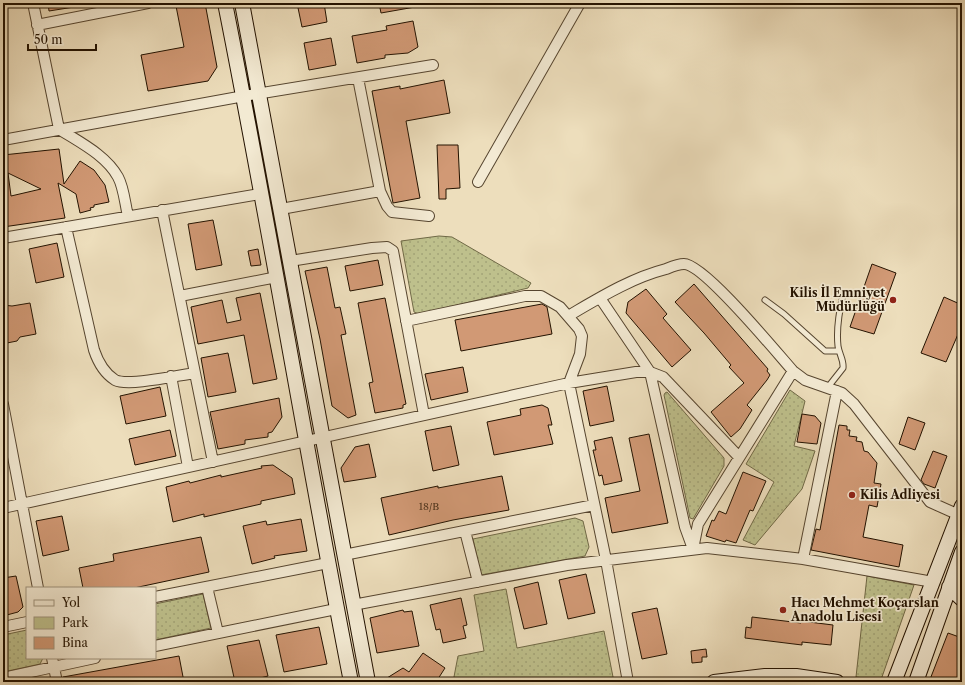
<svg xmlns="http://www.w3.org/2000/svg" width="965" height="685" viewBox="0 0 965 685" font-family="'Libre Caslon Text',serif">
	<defs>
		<pattern id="green-dots" width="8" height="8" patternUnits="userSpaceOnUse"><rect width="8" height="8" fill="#bec08c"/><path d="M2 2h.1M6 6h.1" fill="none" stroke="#a3a477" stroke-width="1.8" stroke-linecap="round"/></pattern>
	</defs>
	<rect width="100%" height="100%" fill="#eddebc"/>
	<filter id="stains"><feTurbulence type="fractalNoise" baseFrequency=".005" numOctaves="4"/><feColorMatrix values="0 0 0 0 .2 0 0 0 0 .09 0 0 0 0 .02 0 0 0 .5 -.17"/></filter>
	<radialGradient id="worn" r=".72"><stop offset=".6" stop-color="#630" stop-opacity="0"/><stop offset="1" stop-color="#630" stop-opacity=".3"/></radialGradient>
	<path fill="url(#green-dots)" stroke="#706946" d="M439,236l13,1 79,46 -3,5 -109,26 -5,-2 -13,-71z
		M790,390l15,11 -11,45 21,5 -13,38 -47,56 -12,-5 31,-58 -28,-18z
		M667,392l57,66v8l-31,53 -3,-1 -26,-123 1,-2z
		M575,518l8,3 6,26 -4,9 -104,19 -8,-36z
		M867,576l47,9 -32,92 -4,3 -22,-3z
		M506,589l11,59 87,-17 10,51h-161l5,-26 26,-5 -10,-56z
		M203,594l8,34 -56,12v-36z
		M27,630v28h16l-3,6 -37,8v-37z"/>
	<path fill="#d19975" stroke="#231200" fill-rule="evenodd" d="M48,3h26v4l-25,4z
		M190,3h15l12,64 -9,14 -60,10 -7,-36 43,-8 -8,-41z
		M297,3h27l3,19 -25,5z
		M379,3h35l1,4 -34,6z
		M413,21l5,26 -10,6 -23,2v3l-28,5 -5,-27 35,-6 -1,-4z
		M331,38l5,27 -27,5 -5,-27z
		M444,80l6,33 -44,8 14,77 -27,5 -21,-112 28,-5v3z
		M437,145h21l2,43 -14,1v10h-7z
		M59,149l5,35 16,-23 14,9 11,15 4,17 -15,3v2l-4,1 1,2 -11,3 -4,-19 -18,-11 7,35 -62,9v-72zM8,173l33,16 -30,7z
		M213,220l9,45 -26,5 -8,-46z
		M57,243l7,34 -28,6 -7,-34z
		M258,249l3,16 -10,1 -3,-15z
		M378,260l5,25 -33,6 -5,-25z
		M872,264l24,9 -22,61 -24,-7z
		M327,267l8,41 5,-1 6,27 -5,1 15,80 -8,3 -16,-12 -12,-67 -15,-68z
		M694,284l74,85 -1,2 3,4 -3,5 -20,25 5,5 -12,19 -9,8 -20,-25 33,-29 -15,-16 2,-2 -27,-32 -29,-31z
		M646,289l21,25 -4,4 28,32 -19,17 -46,-54 2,-11z
		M260,293l17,86 -24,5 -9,-49 -46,9 -7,-37 31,-7 5,23 14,-3 -5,-22z
		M944,297l18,8v20l-16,37 -25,-9z
		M385,298l21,106 -3,1v3l-28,5 -6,-30 4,-1 -15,-79z
		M30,303l6,31 -16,3 -3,4 -10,2 -4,-20v-18l9,1z
		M542,304l5,3 5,27 -91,17 -6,-31z
		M228,353l8,39 -28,5 -7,-39z
		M463,367l5,25 -37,8 -6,-26z
		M607,386l7,35 -24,5 -7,-35z
		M160,387l6,29 -40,8 -6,-28z
		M279,398l3,19 -10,15 -4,1v4l-23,3v4l-27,5 -8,-37z
		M542,405l6,3 4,17h-4l5,19 -59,11 -7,-33 34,-7 -1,-6z
		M802,414l13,2 6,7 -4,21 -20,-2z
		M908,417l17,6 -10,27 -16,-6z
		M839,425l8,1v4h3l-1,6 8,1 -1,4 6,1 2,9 4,1 9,11 -3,20 7,1 -4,23 -8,-2 -6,32 40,8 -4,22 -88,-17 5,-21 4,1z
		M451,426l8,39 -26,6 -8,-40z
		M170,430l6,26 -41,9 -6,-26z
		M649,434l19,89 -56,10 -7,-35 35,-7 -11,-53z
		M612,437l10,44 -18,4 -2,-10 -3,1 -6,-26h3l-2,-9z
		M369,444l7,33 -32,5 -3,-14 14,-21z
		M933,451l14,5 -12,32 -11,-4 -3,-4z
		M273,465l19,13 3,16 -34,7v3l-57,13v-3l-31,8 -7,-35 23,-6 1,2 31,-8v2l41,-9 -1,-2z
		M743,472l23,9 -13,30 -3,-1 -14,33 -10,-3 -1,2 -19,-6 6,-16 2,1 5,-10 7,3z
		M502,476l7,34 -56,10 -64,15 -8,-37 57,-12v2z
		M62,516l7,34 -26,6 -7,-35z
		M301,519l6,32 -33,5 1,2 -23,6 -9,-38 23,-5 1,4z
		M201,537l8,35 -75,16h-51l-4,-20 35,-7 -1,-7z
		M586,574l9,39 -27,6 -9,-39z
		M16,576l7,31 -5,5 -15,4v-38z
		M538,582l9,42 -23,5 -10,-41z
		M461,598l6,27 -4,1 3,12 -23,5 -3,-14 -4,1 -6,-25z
		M657,608l10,46 -25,5 -10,-46z
		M403,610l1,2 8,-1 7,35 -42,7 -7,-35z
		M752,617l49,6v-2l32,4 -2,20 -29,-3v3l-57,-7 1,-11 5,1z
		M319,627l8,37 -43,8 -8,-37z
		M948,633l14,5v44h-33z
		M259,640l9,36 -23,6h-10l-8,-36z
		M706,649l1,8h-5v5l-10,1 -1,-12z
		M423,653l22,15 -9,14h-43l-6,-4 16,-10 6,4z
		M179,656l5,26h-121v-5z"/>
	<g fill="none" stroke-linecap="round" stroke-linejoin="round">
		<defs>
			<path id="lane" d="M765,300l19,14 41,37h14
				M828,387l15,-19c1,-8 -4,-14 -5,-22 -2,-18 1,-34 5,-51"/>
			<path id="street" d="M33,3l26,126c20,13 47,26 59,48 6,11 7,27 10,39
				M37,25l111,-22
				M358,78l22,113 7,15 5,6 37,4
				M3,140l241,-44 189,-31
				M478,182l102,-179
				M281,209l99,-18
				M162,210l51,252
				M66,227l28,123c4,12 10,23 21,30 13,7 64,-5 80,-7
				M3,238l257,-44
				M290,261l82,-13 15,-1 6,4 31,164
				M180,296l97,-19
				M600,298l50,74 35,155 8,22
				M568,316c31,-18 63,-38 98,-47 5,-2 12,-5 18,-5 20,0 93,89 109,107l12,9 37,13 12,11 76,98 29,13
				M406,321l119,-25h16l19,11 19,22 3,7 -2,18 -11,29 37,177 22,122
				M171,376l17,91
				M3,404l35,184
				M3,508l566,-125 67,-11h14l13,5 76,80
				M465,531l13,51
				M693,549l5,-25 95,-153
				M344,555l250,-50
				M803,559l34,-168
				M207,587l11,46
				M155,597l173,-34
				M353,605l214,-40 140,-17 96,11 130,23
				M3,627l24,-5
				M155,646l181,-37
				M52,658l5,24
				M3,678l92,-20"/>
			<path id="secondary" d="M225,3c45,226 82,453 126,679
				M242,3l126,679
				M949,587l13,12
				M714,682l51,-6h31l41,6
				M894,682l68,-176
				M916,682l46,-130"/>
		</defs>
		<use href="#lane" stroke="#56452f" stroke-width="7"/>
		<use href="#street" stroke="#56452f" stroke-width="12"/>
		<use href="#secondary" stroke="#231200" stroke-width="16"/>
		<use href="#lane" stroke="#f3ead3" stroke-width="5"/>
		<use href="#street" stroke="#f3ead3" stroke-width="10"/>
		<use href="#secondary" stroke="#f3ead3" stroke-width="14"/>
	</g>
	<g fill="#8f2418" stroke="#f3ead3" stroke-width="1.5">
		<circle cx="893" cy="300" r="4"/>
		<circle cx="852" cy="495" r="4"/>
		<circle cx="783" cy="610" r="4"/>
	</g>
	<g text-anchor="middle" stroke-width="3.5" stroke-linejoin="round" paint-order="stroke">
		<g font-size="10" fill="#4e341d">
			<text x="429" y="510">18/B</text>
		</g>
		<g font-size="12" font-weight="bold" fill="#231200" stroke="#f3ead3" text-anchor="start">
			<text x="885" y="297" text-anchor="end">Kilis İl Emniyet<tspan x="885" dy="14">Müdürlüğü</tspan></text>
			<text x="860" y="499">Kilis Adliyesi</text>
			<text x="791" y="607">Hacı Mehmet Koçarslan<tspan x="791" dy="14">Anadolu Lisesi</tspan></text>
		</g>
	</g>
	<rect width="965" height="685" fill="none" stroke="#eddebc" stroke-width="16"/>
	<rect x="4" y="4" width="957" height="677" fill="none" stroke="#231200" stroke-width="2"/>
	<rect x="8" y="8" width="949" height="669" fill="none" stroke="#231200"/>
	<rect x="26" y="587" width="130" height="72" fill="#f3ead3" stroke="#a0947f"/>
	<rect x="34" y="600" width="20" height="6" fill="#f3ead3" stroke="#a0947f"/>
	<text x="62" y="607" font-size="12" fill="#231200">Yol</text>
	<rect x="34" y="617" width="20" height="12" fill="#bec08c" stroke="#a0947f"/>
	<text x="62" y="627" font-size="12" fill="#231200">Park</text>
	<rect x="34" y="637" width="20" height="12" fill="#d19975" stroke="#a0947f"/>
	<text x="62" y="647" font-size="12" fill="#231200">Bina</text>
	<path d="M28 44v6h68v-6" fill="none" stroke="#231200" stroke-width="2"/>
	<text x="34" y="44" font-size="12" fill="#231200" stroke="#f3ead3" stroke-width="3" paint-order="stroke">50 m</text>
	<rect width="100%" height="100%" filter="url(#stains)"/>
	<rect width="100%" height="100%" fill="url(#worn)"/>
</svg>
